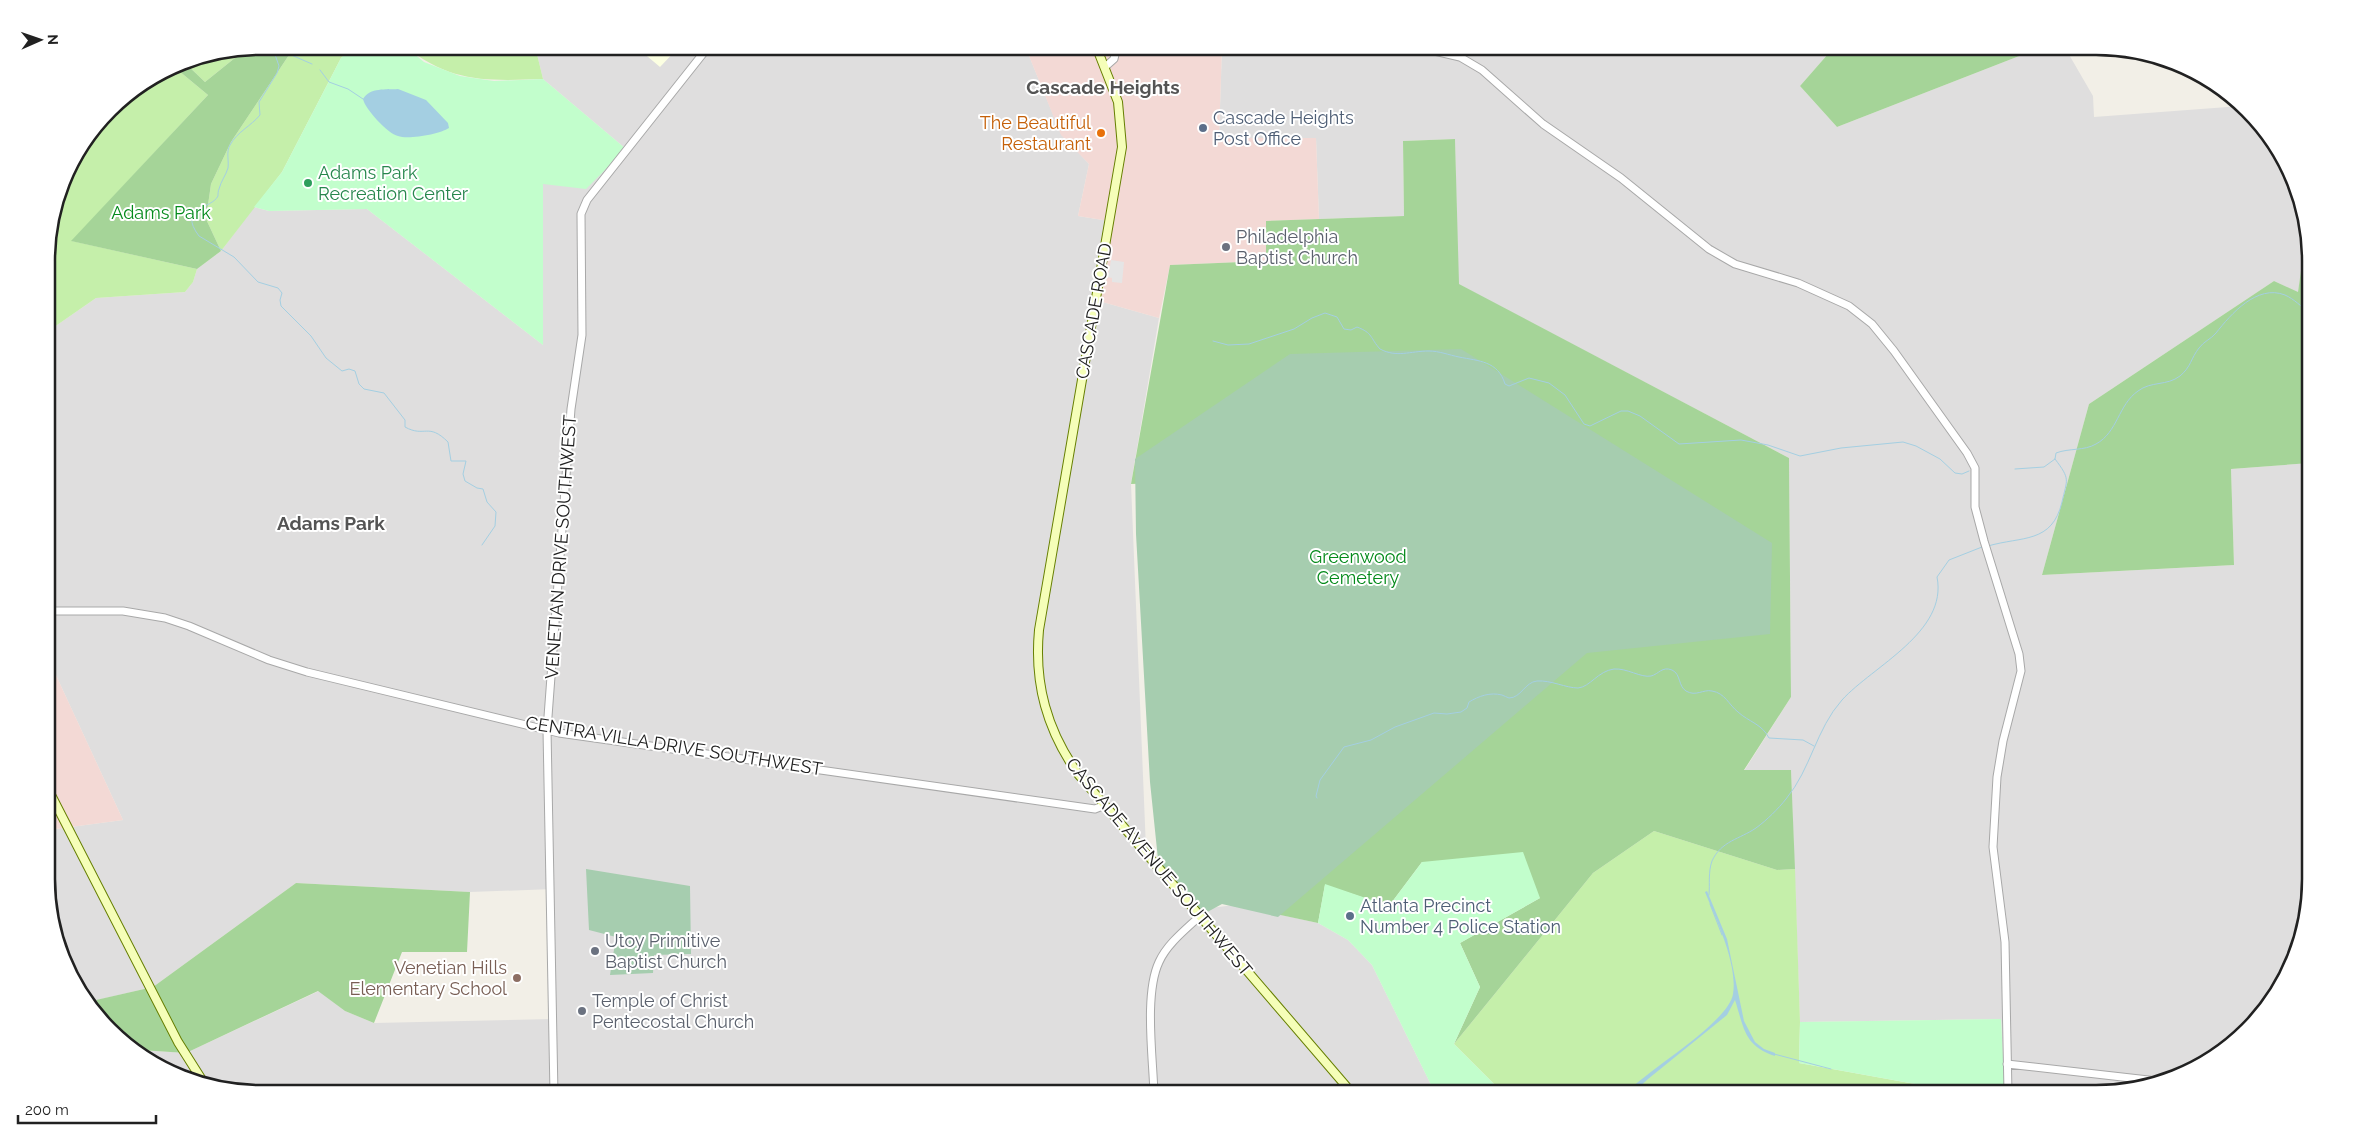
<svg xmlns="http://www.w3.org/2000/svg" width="2357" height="1140" viewBox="0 0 2357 1140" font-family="Raleway,sans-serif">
	<rect width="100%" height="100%" fill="#f2efe7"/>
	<path fill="#dfdede" d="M535,46h100l25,20 20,-20h345l36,88 28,30 -11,52 31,5 -17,78 67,19 -28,166 15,365 54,66 10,-7 25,-3 83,18 30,17 24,25 63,128 -1174,1 -95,-22 -26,-22 46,3 133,-62 26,20 29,12 178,-4 1,-130 -83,3 -174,-9 -143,104 -56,13 13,26 -20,-16 -27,-49 -15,-54v-77l75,-10 -75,-162 -1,-326 49,-34 89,-6 8,-10 4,-13 24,-18 33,-44 15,4 98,-2 176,136v-162l83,-34 -83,-70z
		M1222,46h613l-35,40 37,41 208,-81h19l29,50 1,21 147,-11 33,35 33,87 -9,65 -24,-12 -185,123 -47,171 192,-10 -3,-96 79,-6 1,416 -22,95 -32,47 -42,37 -50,24 -55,11h-105l-4,-74 -201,3 -9,-252 -47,1 47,-74 -2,-239 -331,-174 -3,-145 -52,2 1,75 -85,3 -3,-81 -97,1z"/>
	<path fill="#f3d9d5" d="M1025,46h197l-3,92h97l3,81 -53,2v40l-96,4 -11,53 -67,-19 17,-78 -31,-5 11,-52 -28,-29z
		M48,658l38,82 37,80 -75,10z"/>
	<path fill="#fcffe2" d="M635,46h45l-20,21z"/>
	<path fill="#c5efaa" d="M295,46h59l-13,12 -59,114 -61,79 -15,-32 5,-35 20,-42z
		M405,46h130l8,33c-56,2 -93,4 -138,-33z
		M246,49l-41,33 -21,-20z
		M173,66l35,29 -136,146 125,28 -4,13 -8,10 -89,6 -49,34v-85l22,-81 50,-66z
		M1654,831l123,39 18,-1 5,153 -1,41 166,30h-462l-49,-49 139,-171z"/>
	<path fill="#a5d498" d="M261,46h34l-64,96 -20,42 -5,35 15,32 -24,18 -126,-28 137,-146 -35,-29 11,-4 21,20 41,-33z
		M1835,46h210l-208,81 -37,-41z
		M1455,139l4,145 330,174 2,239 -47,73h47l4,99 -18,1 -123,-39 -61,42 -139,171 26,-57 -20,-44 80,-45 -118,-36 -33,44 -64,-21 -7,38 -56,-12 54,-434 -185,7 39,-219 96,-4v-40l138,-5 -1,-75z
		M2307,228l2,5 1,230 -79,6 3,96 -192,10 47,-171 185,-123 24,11z
		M296,883l174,9 -3,60h-65l-28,71 -29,-12 -27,-20 -132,62 -46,-3 -30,-24 -14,-26 57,-13z"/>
	<path fill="#a6cdaf" d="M1461,349l311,194 -2,91 -183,19 -309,264 -56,-13 -22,12 -41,-47 -9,-87 -14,-248 -1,-75 155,-105z
		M586,869l104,17 1,68 -37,1 -1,18 -43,2 6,-38 -27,-7z"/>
	<path fill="#c2fecc" d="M354,46h51l19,16 36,14 34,5 49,-2 83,70 -40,40 -43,-5v161l-176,-136 -98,2 -15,-4 28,-35 59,-114z
		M1523,852l17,46 -80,45 20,44 -26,57 49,49h-68l-63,-128 -24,-25 -30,-17 7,-39 64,22 33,-44z
		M2001,1019l4,74h-40l-166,-30 1,-41z"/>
	<path fill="#e5e5e5" d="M1111,260l13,2 -2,21 -10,-1v-4l-4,-1z"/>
	<path fill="#a4cfe2" d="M398,89l28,11 22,23 1,5c-9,6 -41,12 -51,8 -10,-2 -33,-27 -35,-37 7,-12 23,-9 35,-10z
		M1707,891l20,48 17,82 11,21 9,7 11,4v3c-31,-10 -31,-28 -40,-56l-8,15 -79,64 -15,14h-7c23,-24 103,-71 107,-99 5,-30 -17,-75 -28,-102z"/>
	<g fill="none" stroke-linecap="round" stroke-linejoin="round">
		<path stroke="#a4cfe2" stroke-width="1" d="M272,46l7,20 -2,7 -18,29 1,13c-9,11 -23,17 -30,30 -4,7 -1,15 -2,23 -2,7 -7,13 -9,21 -1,2 -1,5 -1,7 -6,13 -41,11 -19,40l35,21 24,25 20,6 4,5 -2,7 1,6 30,30 15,22 16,13 7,-2 6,2 4,13 5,5 20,4 21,27v7c20,11 23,-5 43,15l3,19h15l-3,13 2,7 12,7 6,1 4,13 9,10 -1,14 -13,19
			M273,47l39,17
			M320,70l9,12 19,7 15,10
			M1213,341l15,4 21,-1 45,-15 18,-11 13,-5 12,4 7,12 7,1 6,-3c16,6 13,11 23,22 17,9 30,2 49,2 10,0 20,4 30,6 20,4 39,4 46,27l4,2 20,-8 20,5 16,12 19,29 6,2 31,-15h7l12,5 39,28 62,-4 27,5 32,11 41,-8 62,-6 13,4 24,13 15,14 7,1 7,-3
			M2015,469l29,-2 11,-8 1,-6c13,-5 28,-2 40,-9 22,-12 22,-39 42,-53 13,-10 29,-5 42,-15 11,-9 11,-18 19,-28 4,-6 12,-9 17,-15 15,-19 41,-49 69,-38 9,4 17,12 24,18
			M1988,546c34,-10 64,-2 74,-44 5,-23 9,-22 -7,-43
			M1317,798l-1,-2 4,-16 24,-33 27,-7 24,-13 39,-14 13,1 14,-2 6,-4 2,-6c10,-6 21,-10 33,-7 2,1 5,2 7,3 12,0 16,-16 28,-17 14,-1 29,7 41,7 12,-1 20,-17 36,-19 13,-1 27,9 37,7 8,-2 11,-10 21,-6 9,4 6,16 14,21 10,6 17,-2 26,0 13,2 17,14 26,21 11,10 24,12 31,26l34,2 11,6
			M1709,895c1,-11 -1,-23 3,-34 9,-20 28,-22 44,-33 11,-8 22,-19 30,-29 25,-30 30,-70 56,-99 31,-34 106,-68 95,-123l12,-17 33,-13
			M1710,904l12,31
			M119,1033h3
			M1774,1054l57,15"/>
		<defs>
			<path id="tertiary" d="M1413,46l47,11 22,13 61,54 78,54 88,71 26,15 63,19 51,23 23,18 22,27 73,102 8,15v39l9,34 35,113 2,17 -18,70 -6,36 -4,70 12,95 3,151
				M1105,67l9,-8 3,-13
				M48,611h75l42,7 24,8 80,34 38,12 252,61 536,76 10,-4
				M2007,1064l159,18
				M554,1094l-7,-364 24,-321 11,-74 -1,-121 6,-14 122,-154
				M1154,1094c-1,-36 -10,-100 5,-132 8,-18 26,-32 41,-46"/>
			<path id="secondary" d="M1096,46l22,56 4,45 -83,483c-5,54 8,100 39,144l274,319
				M48,789l130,253 24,38"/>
		</defs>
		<use href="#tertiary" stroke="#a8a8a8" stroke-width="9"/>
		<use href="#secondary" stroke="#667f00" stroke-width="10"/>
		<use href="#tertiary" stroke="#fff" stroke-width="7"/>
		<use href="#secondary" stroke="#f5feb8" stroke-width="8"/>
	</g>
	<g fill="#5c6f8a" stroke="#fff" stroke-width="2">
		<circle cx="1203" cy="128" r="5"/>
		<circle cx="1350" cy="916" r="5"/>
	</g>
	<circle fill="#e8710a" stroke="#fff" stroke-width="2" cx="1101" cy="133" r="5"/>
	<circle fill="#2e9e5b" stroke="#fff" stroke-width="2" cx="308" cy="183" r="5"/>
	<g fill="#6b7280" stroke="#fff" stroke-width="2">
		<circle cx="1226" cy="247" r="5"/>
		<circle cx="595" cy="951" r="5"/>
		<circle cx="582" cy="1011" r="5"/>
	</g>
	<circle fill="#8d6e63" stroke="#fff" stroke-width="2" cx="517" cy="978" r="5"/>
	<g text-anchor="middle" stroke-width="4" stroke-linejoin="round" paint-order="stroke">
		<g font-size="18" fill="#4e5e75" stroke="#fff" text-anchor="start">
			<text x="1213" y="124">Cascade Heights<tspan x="1213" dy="21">Post Office</tspan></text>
			<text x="1360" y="912">Atlanta Precinct<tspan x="1360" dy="21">Number 4 Police Station</tspan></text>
		</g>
		<g font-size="18" fill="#c56008" stroke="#fff" text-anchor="end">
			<text x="1091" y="129">The Beautiful<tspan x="1091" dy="21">Restaurant</tspan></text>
		</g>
		<g font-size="18" fill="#27864d" stroke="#fff" text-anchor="start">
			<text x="318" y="179">Adams Park<tspan x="318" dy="21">Recreation Center</tspan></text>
		</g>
		<g font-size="18" fill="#038a1a" stroke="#fff">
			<text x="161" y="219">Adams Park</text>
			<text x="1358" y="563">Greenwood<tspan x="1358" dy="21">Cemetery</tspan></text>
		</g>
		<g font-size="18" fill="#5b616d" stroke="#fff" text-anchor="start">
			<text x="1236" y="243">Philadelphia<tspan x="1236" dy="21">Baptist Church</tspan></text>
			<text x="605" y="947">Utoy Primitive<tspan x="605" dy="21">Baptist Church</tspan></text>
			<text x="592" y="1007">Temple of Christ<tspan x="592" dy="21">Pentecostal Church</tspan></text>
		</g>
		<g font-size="18" fill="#212121" stroke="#fff">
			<text transform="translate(1094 311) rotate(-80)" y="6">CASCADE ROAD</text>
			<text transform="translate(561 547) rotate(-86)" y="6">VENETIAN DRIVE SOUTHWEST</text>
			<text transform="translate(674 746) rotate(9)" y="6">CENTRA VILLA DRIVE SOUTHWEST</text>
			<text transform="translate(1159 867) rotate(50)" y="6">CASCADE AVENUE SOUTHWEST</text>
		</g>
		<g font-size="18" fill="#785e54" stroke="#fff" text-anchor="end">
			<text x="507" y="974">Venetian Hills<tspan x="507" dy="21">Elementary School</tspan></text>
		</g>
		<g font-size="19" font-weight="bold" fill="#545454" stroke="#fff">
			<text x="1103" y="94">Cascade Heights</text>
			<text x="331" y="530">Adams Park</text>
		</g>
	</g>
	<path d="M0 0H2357V1140H0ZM261 55H2096A206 206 0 0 1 2302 261V879A206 206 0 0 1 2096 1085H261A206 206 0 0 1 55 879V261A206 206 0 0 1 261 55Z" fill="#fff" fill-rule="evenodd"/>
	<path fill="none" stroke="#212121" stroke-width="2.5" d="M261 55H2096A206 206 0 0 1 2302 261V879A206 206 0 0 1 2096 1085H261A206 206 0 0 1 55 879V261A206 206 0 0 1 261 55Z"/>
	<g transform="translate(40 40) rotate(88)" stroke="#ffffff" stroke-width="4" paint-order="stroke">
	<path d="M0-4L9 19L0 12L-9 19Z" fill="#212121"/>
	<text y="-8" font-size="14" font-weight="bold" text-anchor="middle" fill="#212121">N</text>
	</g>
	<path d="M18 1115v8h138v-8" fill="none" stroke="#212121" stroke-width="2.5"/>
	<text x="25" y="1115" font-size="15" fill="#212121" stroke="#ffffff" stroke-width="4" paint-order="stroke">200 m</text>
</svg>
